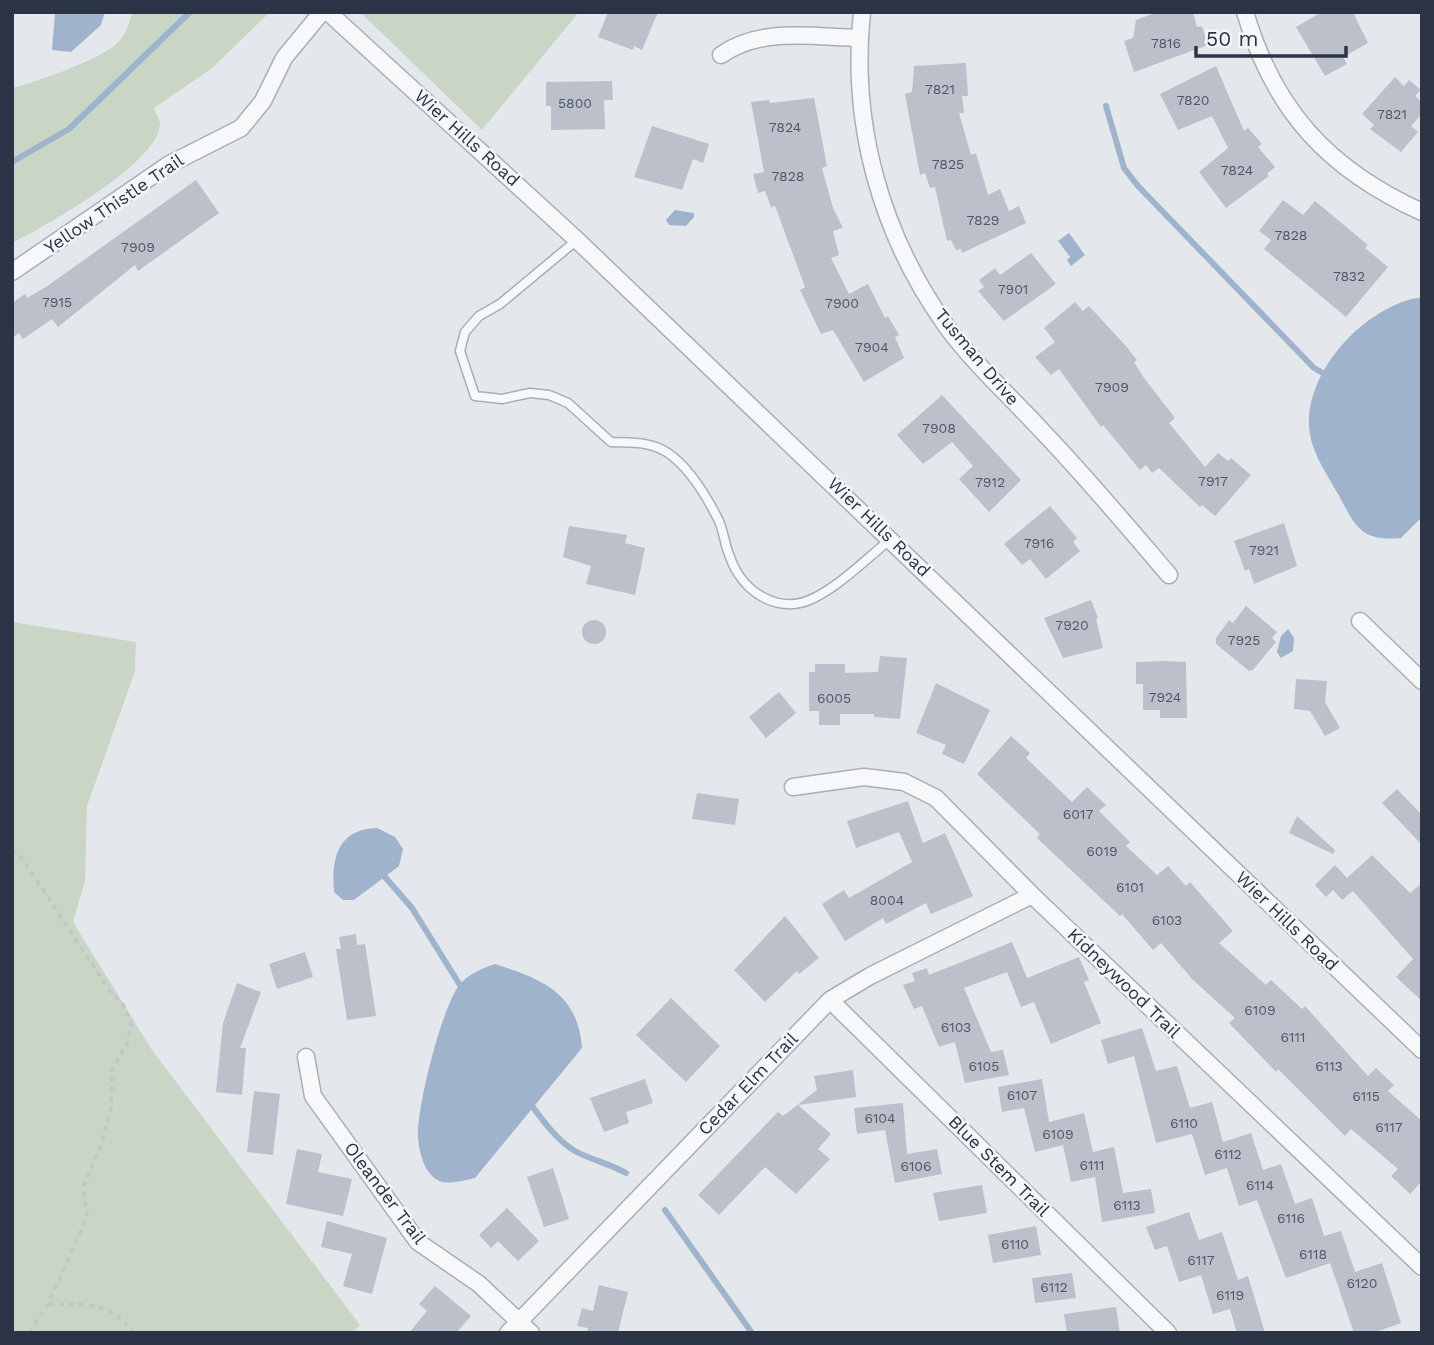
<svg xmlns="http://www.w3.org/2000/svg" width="1434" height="1345" viewBox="0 0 1434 1345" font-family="'Work Sans',sans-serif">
	<rect width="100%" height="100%" fill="#e4e7ec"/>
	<path fill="#c9d6c5" d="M132,12h138l-59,57 -57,39c1,4 5,11 6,15 2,38 -116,104 -148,120v-155c26,-6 82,-27 102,-42 10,-8 16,-22 18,-34z
		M360,12h219l-97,118z
		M12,622l124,20 -1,29 -48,135 -2,75 -12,41 79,128 208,275 -8,8h-340z"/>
	<path fill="#9fb4cc" d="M55,12h50l-4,13 -30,27 -19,-2z
		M675,210l19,3v4l-8,9 -17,-1 -3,-5z
		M1069,233l16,22 -14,11 -4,-6 3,-3 -12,-16z
		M1422,297v220l-21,21c-41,4 -46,-13 -63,-44 -12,-22 -28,-43 -29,-69 -2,-57 58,-120 113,-128z
		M1288,629l6,9 -1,13 -12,7 -4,-6 4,-16z
		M377,828l18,9 8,12 -4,17 -45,34h-11l-9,-8c-3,-34 4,-63 43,-64z
		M495,964c47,15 83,29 87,84l-107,130c-10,2 -23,6 -33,4 -17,-5 -23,-29 -24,-45 -2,-27 25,-137 44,-155 9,-9 21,-14 33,-18z"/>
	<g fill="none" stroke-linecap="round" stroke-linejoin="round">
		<path stroke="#9fb4cc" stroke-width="6" d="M1106,106l18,62 14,18 176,182 16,9
			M12,162l57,-33 121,-117
			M385,877l27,31 51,82
			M529,1102c13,17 27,38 46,49 14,8 35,13 51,22
			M665,1210l87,123"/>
	</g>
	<path fill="#bbc0ca" d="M608,12h50l-16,38 -8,-4 -1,4 -35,-13z
		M1158,12h35l4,15 5,-1 6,19 -74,27 -10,-31 9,-3 3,-18z
		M1322,12h31l15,31 -25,14 4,7 -22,12 -29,-49z
		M966,63l2,33h-6l2,17h-5l12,42 5,-2 12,42 12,-6 9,22 10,-5 7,17 -64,30 -1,-4 -5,1 -5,-10 -4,1 -12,-54 -5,1 -5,-15 -5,2 -15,-81 7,-2 2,-26z
		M1216,66l28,65 4,-3 14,16 -4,3 17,20 -8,7 2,2 -43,32 -27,-36 29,-24 -16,-32 -34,14 -18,-36z
		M1395,77l9,9 5,-6 12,10 -6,6 7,6v12l-11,12 7,6 -17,20 -31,-23 4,-4 -12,-11z
		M612,81l1,19h-9l1,29 -54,1v-24h-5v-24z
		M814,98l13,68 -5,2 11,40 10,20 -10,3 6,24 -8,3 18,36 19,-10 17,34 3,-2 11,19 -4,2 9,21 -40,24 -31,-52 -12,4 -21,-44 5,-3 -30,-81 -4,1 -6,-16 -7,2 -5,-19 11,-2 -13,-70 18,-2 1,3z
		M652,126l57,18 -6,19 -10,-4 -11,31 -48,-13z
		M196,180l23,33 -81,58 -3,-6 -77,62 -6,-8 -29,20 -4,-6 -7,5v-35l13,-9 2,4 19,-11z
		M1283,200l20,15 12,-14 53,44 -3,3 23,19 -42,50 -82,-68 7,-9 -12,-9z
		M1031,253l25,31 -52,37 -26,-30 6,-4 -5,-7 16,-12 5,7z
		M1075,302l8,9 6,-5 36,39 12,15 -3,2 10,16 31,40 -6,5 36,44 13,-14 10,8 3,-3 20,17 -36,41 -13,-11 -2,2 -41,-39 -7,5 -6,-8 -6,5 -37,-45 -2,2 -42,-58 -8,6 -16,-18 20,-15 -11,-14z
		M942,395l79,85 -32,32 -30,-33 14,-13 -21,-24 -29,22 -26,-29z
		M1050,506l27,32 -4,4 7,9 -34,28 -16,-20 -8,6 -18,-21z
		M1284,523l13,43 -43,18 -5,-15 -4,2 -11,-30z
		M569,526l58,9 -2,8 20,5 -10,47 -49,-11 5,-18 -28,-9z
		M1091,600l7,18 -2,1 7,29 -40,10 -19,-40z
		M1246,606l31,26 -5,6 4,4 -23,28 -4,1 -33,-27v-6l13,-18 4,3z
		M582 632a12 12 0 1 1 24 0a12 12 0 1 1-24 0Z
		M880,656l27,2 -7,61 -26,-2v-3h-34v11h-21v-14h-10v-39h6v-8h30v9l33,-1z
		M1163,661l23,1 1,56h-27v-8h-17v-26h-7v-22z
		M1296,679l31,2 -2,21 15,26 -15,8 -15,-25 -16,-2z
		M936,683l54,27 -26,54 -22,-10 4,-9 -30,-12z
		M779,692l17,21 -30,25 -17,-21z
		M1011,736l19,17 -4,5 46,44 15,-15 19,18 -7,6 31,31 -4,4 31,29 11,-9 18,20 4,-4 43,49 -14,12 47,42 5,-5 31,29 3,-3 63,70 8,-8 18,17 -6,6 34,30v60l-12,13 -19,-18 7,-7 -47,-40 -6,7 -67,-67 -2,3 -47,-49 6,-5 -42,-38 -32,-37 -8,7 -31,-36 -2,2 -64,-60 -19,-18 3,-4 -63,-60z
		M1397,789l25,26v30l-40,-42z
		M697,793l42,6 -4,26 -43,-6z
		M908,801l15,42 22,-10 28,63 -42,18 -5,-11 -40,21 -3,-6 -38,23 -23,-37 22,-14 5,8 63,-36 -13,-30 -43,16 -9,-27z
		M1297,816l38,34 -2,4 -44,-21z
		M1372,855l38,38 12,-10v118l-26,-24 17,-18 -60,-68 -11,9 -9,-10 -7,7 -11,-12 20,-20 12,13z
		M785,916l34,42 -20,16 -2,-3 -32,31 -31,-32z
		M356,934l1,11 8,-1 11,72 -29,4 -11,-71h5l-2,-12z
		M1012,942l15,36 52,-21 10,23 -5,2 17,41 -50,21 -17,-42 -13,5 -14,-35 -43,16 27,64 12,-2 6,25 -44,8 -10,-41 -16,5 -17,-41 -8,3 -11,-24 12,-4 -3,-8 15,-5 2,7z
		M305,952l8,25 -36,12 -8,-25z
		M237,983l24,9 -21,56h6l-4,47 -26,-3 7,-69z
		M671,998l49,48 -34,36 -50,-47z
		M1142,1028l14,43 21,-5 13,42 22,-6 11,40 28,-9 12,37 18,-6 14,40 17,-6 12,38 17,-5 14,41 27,-9 19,60 -28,10h-19l-24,-70 -44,15 -29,-78 -18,6 -12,-38 -22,7 -13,-41 -36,9 -22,-87 -26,8 -7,-24z
		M853,1070l3,27 -58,8 33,29 -13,15 12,10 -34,35 -31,-27 -46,48 -21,-20 80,-83 5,4 34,-26 -3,-14z
		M645,1079l8,24 -27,9 3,11 -25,9 -14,-34z
		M1042,1079l7,43 35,-9 9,39 21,-5 9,46 28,-4 4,24 -53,9 -7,-45 -24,5 -8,-37 -28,7 -11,-44 -22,4 -4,-25z
		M254,1091l26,3 -7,61 -26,-3z
		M903,1103l4,51 30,-5 5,25 -47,9 -10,-53 -28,4 -3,-26z
		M297,1149l25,5 -4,18 34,7 -9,37 -57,-12z
		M553,1168l16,51 -25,8 -17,-50z
		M982,1185l5,28 -48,8 -6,-28z
		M507,1208l32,33 -21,20 -20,-20 -7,7 -12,-13z
		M1189,1212l10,28 23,-8 16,48 10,-4 17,57h-28l-7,-24 -17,5 -12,-39 -22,7 -12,-36 -12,4 -9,-23z
		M327,1221l60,17 -15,56 -29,-8 9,-32 -31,-7z
		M1036,1226l5,29 -48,8 -5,-28z
		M1072,1273l4,25 -41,5 -3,-25z
		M599,1285l29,7 -10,41h-31l1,-5 -11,-2 5,-18 11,3z
		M435,1286l36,30 -15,17h-47l18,-22 -8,-7z
		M1116,1307l4,26h-53l-3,-19z"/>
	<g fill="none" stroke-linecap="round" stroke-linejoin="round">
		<defs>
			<path id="service" d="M577,240l-77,64 -21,12 -14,16 -5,19 15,45 27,3 28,-6 19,2 19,8 43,39c20,1 39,-1 57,11 22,15 39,44 51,68 5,12 6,25 11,36 12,35 49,59 84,41 28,-14 53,-40 77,-59"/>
			<path id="minor" d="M328,12l249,228 845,810
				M862,12c-12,112 19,223 85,315 28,38 64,70 96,105 44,46 85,95 126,143
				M1245,12c29,99 84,158 177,200
				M721,55c40,-28 91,-18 138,-17
				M12,272l156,-107 73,-37 22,-27 21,-43 38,-46
				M1360,621l62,60
				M793,787l71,-10 40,5 32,16 96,97 390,372
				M830,1000l338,333
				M306,1057l7,39 105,146 61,42 52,49
				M508,1333l322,-333 40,-24 162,-81"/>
		</defs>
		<use href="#service" stroke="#a9aeb7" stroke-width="11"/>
		<use href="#minor" stroke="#a9aeb7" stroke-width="19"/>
		<path stroke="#c2c5cb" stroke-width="3.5" stroke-dasharray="5 5" stroke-linecap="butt" d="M12,849l12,12 85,129 15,16 7,18 -4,20 -15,25 -1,40 -10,36 -18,42 4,27 -3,10 -36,80 -19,29
			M49,1304c44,2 55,-5 86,29"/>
		<use href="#service" stroke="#f7f8fa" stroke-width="8"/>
		<use href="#minor" stroke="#f7f8fa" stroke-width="16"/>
	</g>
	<g text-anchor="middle" stroke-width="5" stroke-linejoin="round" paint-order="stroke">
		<g font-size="14" fill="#4f5766">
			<text x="1166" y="48">7816</text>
			<text x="940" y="94">7821</text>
			<text x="1193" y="105">7820</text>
			<text x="575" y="108">5800</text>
			<text x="1392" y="119">7821</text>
			<text x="785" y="132">7824</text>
			<text x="948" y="169">7825</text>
			<text x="1237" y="175">7824</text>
			<text x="788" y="181">7828</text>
			<text x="983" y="225">7829</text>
			<text x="1291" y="240">7828</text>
			<text x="138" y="252">7909</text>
			<text x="1349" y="281">7832</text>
			<text x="1013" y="294">7901</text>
			<text x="57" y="307">7915</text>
			<text x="842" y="308">7900</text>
			<text x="872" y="352">7904</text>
			<text x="1112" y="392">7909</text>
			<text x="939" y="433">7908</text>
			<text x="1213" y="486">7917</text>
			<text x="990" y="487">7912</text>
			<text x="1039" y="548">7916</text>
			<text x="1264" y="555">7921</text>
			<text x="1072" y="630">7920</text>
			<text x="1244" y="645">7925</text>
			<text x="1165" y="702">7924</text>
			<text x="834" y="703">6005</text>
			<text x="1078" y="819">6017</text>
			<text x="1102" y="856">6019</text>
			<text x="1130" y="892">6101</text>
			<text x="887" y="905">8004</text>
			<text x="1167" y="925">6103</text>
			<text x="1260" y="1015">6109</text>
			<text x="956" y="1032">6103</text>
			<text x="1293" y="1042">6111</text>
			<text x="984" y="1071">6105</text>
			<text x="1329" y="1071">6113</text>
			<text x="1022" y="1100">6107</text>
			<text x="1366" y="1101">6115</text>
			<text x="880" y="1123">6104</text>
			<text x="1184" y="1128">6110</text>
			<text x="1389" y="1132">6117</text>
			<text x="1058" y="1139">6109</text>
			<text x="1228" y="1159">6112</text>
			<text x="1092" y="1170">6111</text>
			<text x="916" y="1171">6106</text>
			<text x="1260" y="1190">6114</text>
			<text x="1127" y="1210">6113</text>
			<text x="1291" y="1223">6116</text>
			<text x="1015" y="1249">6110</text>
			<text x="1313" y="1259">6118</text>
			<text x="1201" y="1265">6117</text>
			<text x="1362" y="1288">6120</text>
			<text x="1054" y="1292">6112</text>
			<text x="1230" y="1300">6119</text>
		</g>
		<g font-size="18" fill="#2b3445" stroke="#f4f6f9">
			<text transform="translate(467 138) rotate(42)" y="6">Wier Hills Road</text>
			<text transform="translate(114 204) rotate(-34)" y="6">Yellow Thistle Trail</text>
			<text transform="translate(977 357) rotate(50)" y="6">Tusman Drive</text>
			<text transform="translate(879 527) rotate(44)" y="6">Wier Hills Road</text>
			<text transform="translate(1287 921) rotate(44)" y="6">Wier Hills Road</text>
			<text transform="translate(1124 983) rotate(44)" y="6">Kidneywood Trail</text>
			<text transform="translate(748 1084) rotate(-46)" y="6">Cedar Elm Trail</text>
			<text transform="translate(999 1166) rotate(45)" y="6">Blue Stem Trail</text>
			<text transform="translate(385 1193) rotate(53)" y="6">Oleander Trail</text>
		</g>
	</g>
	<rect width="1434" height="1345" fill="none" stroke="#2b3445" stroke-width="28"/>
	<path d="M1196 46v10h150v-10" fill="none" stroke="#2b3445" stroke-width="3.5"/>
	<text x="1206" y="46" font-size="21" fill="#2b3445" stroke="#f4f6f9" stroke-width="5" paint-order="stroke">50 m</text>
</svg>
